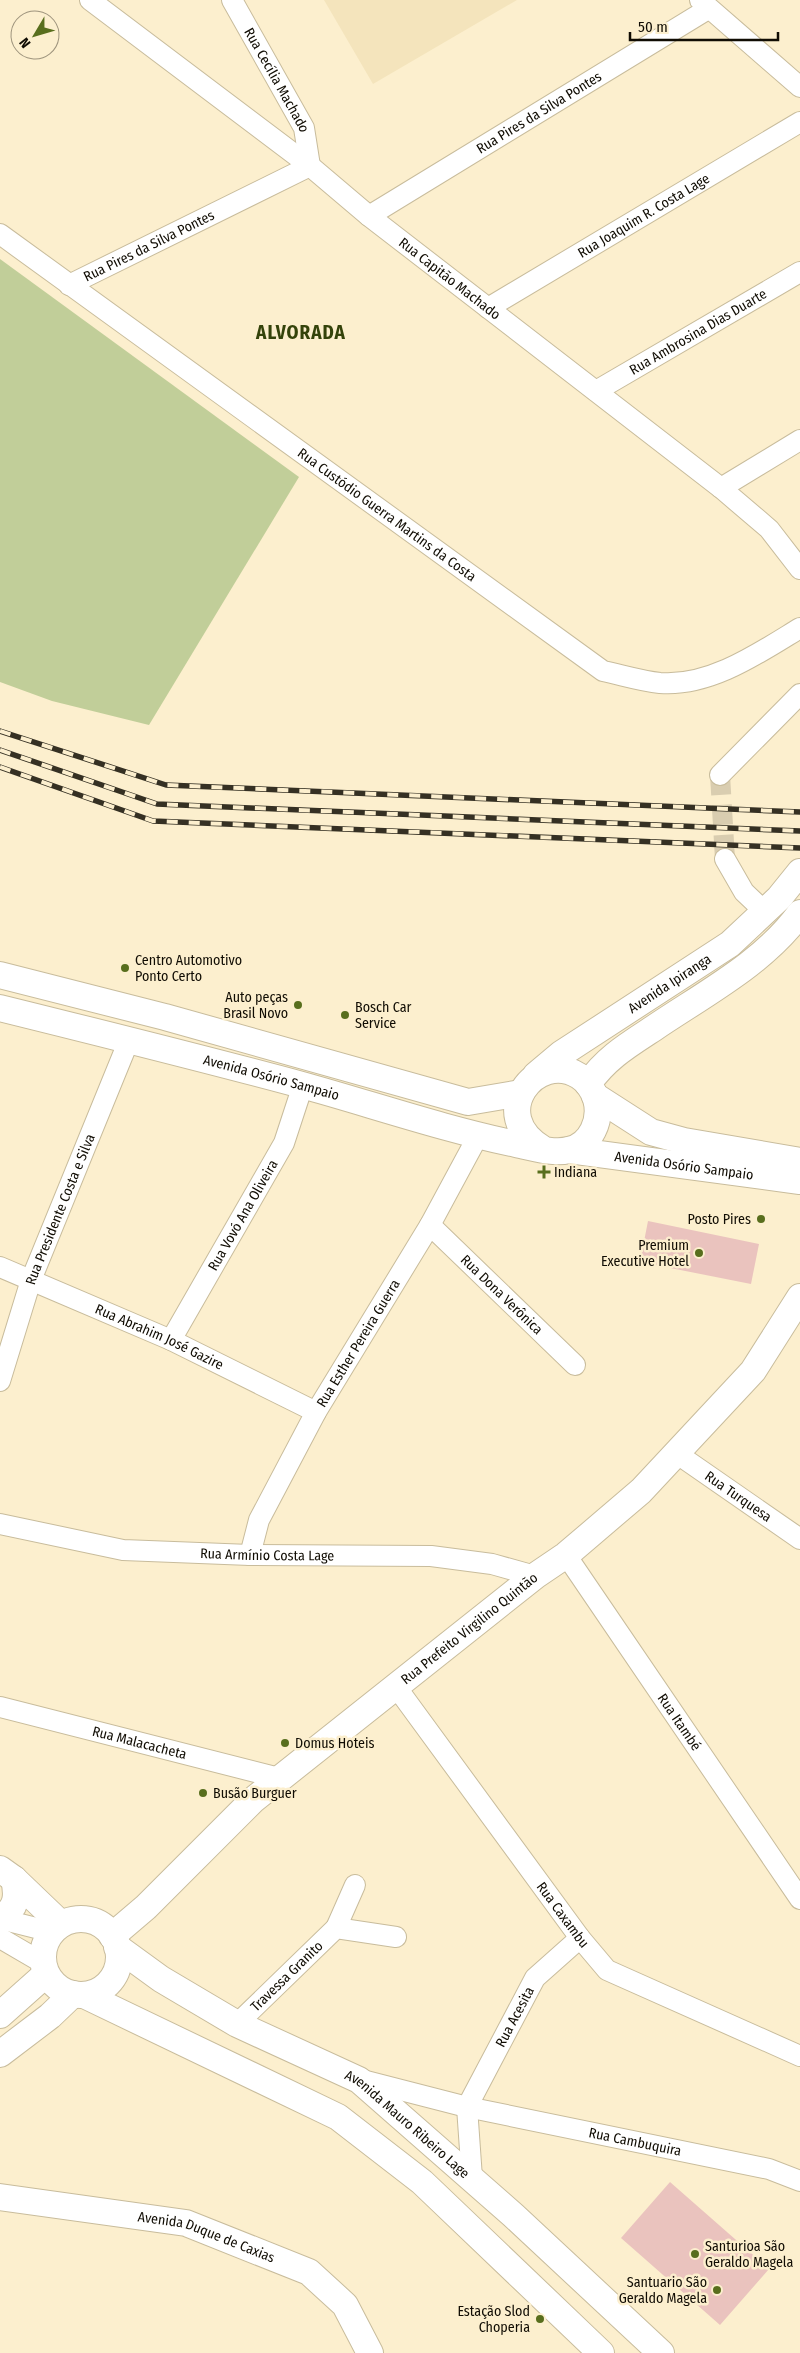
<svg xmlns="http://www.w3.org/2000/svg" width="800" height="2353" viewBox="0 0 800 2353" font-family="'Fira Sans Condensed',sans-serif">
	<rect width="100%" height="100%" fill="#fcefce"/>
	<path fill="#f4e4bc" d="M324,0h193l-144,84z"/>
	<path fill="#c1ce99" d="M0,259l299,218 -150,248 -97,-24 -52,-19z"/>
	<path fill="#eac3be" d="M648,1221l111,23 -8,40 -111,-22z
		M670,2182l99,87 -49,56 -99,-87z"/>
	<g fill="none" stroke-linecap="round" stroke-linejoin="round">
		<path stroke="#d9cdb0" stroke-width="20" stroke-dasharray="20 10" stroke-linecap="butt" d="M720,775l5,84"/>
		<defs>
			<g id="minor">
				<path id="s1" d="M90,0l220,166 59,50 352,272 48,41 31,40"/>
				<path id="s2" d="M232,0l72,128 6,38"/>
				<path d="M700,0l100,87"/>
				<path id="s3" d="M369,216l339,-207"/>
				<path id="s4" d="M0,234l603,437c19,4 38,10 57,12 50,4 99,-30 140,-55"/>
				<path id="s5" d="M69,285l241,-119"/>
				<path id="s6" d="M488,308l312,-186"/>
				<path id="s7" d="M596,391l204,-119"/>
				<path d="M721,488l79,-48"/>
				<path d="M720,775l80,-81"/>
				<path d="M725,859l19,33 20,19"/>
				<path id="s8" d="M430,1225l145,140"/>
				<path id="s9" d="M0,1267l171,73 145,72"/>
				<path id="s10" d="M171,1340l113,-197 19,-58"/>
				<path id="s11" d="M0,1381l31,-101 98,-240"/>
				<path id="s12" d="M676,1453l124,86"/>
				<path id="s13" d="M0,1524l123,26 127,5 181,1 61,8 43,12"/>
				<path id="s14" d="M250,1555l9,-35 57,-108 114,-187 48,-89"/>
				<path id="s15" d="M566,1555l234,344"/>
				<path id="s16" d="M397,1688l183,250 27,32 193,86"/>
				<path id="s17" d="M0,1707l279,71"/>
				<path d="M0,1919l52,13"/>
				<path d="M336,1928l19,-43"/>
				<path d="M0,1938l43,25"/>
				<path id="s18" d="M237,2024l99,-96 60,9"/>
				<path id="s19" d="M362,2080l105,27 302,62 31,12"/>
				<path id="s20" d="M467,2107l68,-129 45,-40"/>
				<path d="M467,2107l5,71"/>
			</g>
			<g id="tertiary">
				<path d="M0,975l165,42 303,85 53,-9"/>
				<path id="s21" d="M0,1008c101,25 202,50 302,77 72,20 142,44 214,59 16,3 36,10 53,6 22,-5 33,-30 27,-51 -3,-9 -9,-18 -17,-23 -42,-27 -94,39 -36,73"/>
				<path id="s22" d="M536,1075l25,-21 169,-110 49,-46 21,-26"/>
				<path d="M588,1084c18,-26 40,-39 66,-56 50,-34 110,-65 146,-115"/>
				<path d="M595,1096l56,36 33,9 116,20"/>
				<path id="s23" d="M569,1150l231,31"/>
				<path d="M0,1869l14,10 47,45"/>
				<path d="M0,1919c17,-11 18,-22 14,-40"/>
				<circle cx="81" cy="1957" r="38"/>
				<path id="s24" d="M112,1936l34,-29 107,-107 282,-224 31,-21 75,-64 112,-120 47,-74"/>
				<path id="s25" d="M117,1947l44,32 76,45 122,56 154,135 148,138"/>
				<path d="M84,1995l254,122 84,65 179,171"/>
				<path d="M0,2015l46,-41"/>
				<path d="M0,2054l50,-38 23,-22"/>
				<path id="s26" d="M0,2197l186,26 123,49 36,33 25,48"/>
			</g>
		</defs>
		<use href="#minor" stroke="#c8bc9c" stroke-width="22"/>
		<use href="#tertiary" stroke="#c8bc9c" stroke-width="28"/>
		<use href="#minor" stroke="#fff" stroke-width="20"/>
		<use href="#tertiary" stroke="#fff" stroke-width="26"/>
		<defs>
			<path id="rail" d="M0,731l166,54 634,27
				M0,750l157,54 643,27
				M0,767l153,54 647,27"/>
		</defs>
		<use href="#rail" stroke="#353023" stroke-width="5.5"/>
		<use href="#rail" stroke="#fcefce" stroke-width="4" stroke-dasharray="11" stroke-linecap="butt"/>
	</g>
	<g fill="#586e1d" stroke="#fcefce" stroke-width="2">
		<circle cx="125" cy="968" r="5"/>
		<circle cx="298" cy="1005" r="5"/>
		<circle cx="345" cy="1015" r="5"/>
		<path d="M541.5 1164.5h5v5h5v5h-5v5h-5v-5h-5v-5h5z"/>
		<circle cx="761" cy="1219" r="5"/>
		<circle cx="699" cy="1253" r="5"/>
		<circle cx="285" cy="1743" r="5"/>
		<circle cx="203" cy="1793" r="5"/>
		<circle cx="695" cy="2254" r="5"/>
		<circle cx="717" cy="2290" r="5"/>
		<circle cx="540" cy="2319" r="5"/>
	</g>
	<g text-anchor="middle" stroke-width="5" stroke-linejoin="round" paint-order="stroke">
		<g font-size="14" fill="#100c03" stroke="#fcefce">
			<text dy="5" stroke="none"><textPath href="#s2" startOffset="92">Rua Cecília Machado</textPath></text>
			<text dy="5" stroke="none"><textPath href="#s3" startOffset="199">Rua Pires da Silva Pontes</textPath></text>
			<text dy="5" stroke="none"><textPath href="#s6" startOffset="181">Rua Joaquim R. Costa Lage</textPath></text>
			<text dy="5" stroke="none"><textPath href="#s5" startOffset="89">Rua Pires da Silva Pontes</textPath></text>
			<text dy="5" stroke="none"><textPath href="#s1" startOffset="455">Rua Capitão Machado</textPath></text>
			<text dy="5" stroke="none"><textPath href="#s7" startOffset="118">Rua Ambrosina Dias Duarte</textPath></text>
			<text dy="5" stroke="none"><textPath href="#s4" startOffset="478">Rua Custódio Guerra Martins da Costa</textPath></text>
			<text dy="5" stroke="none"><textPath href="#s22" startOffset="162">Avenida Ipiranga</textPath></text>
			<text dy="5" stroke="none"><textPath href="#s21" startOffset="280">Avenida Osório Sampaio</textPath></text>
			<text dy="5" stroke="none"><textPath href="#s23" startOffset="116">Avenida Osório Sampaio</textPath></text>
			<text dy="5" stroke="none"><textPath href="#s11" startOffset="182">Rua Presidente Costa e Silva</textPath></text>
			<text dy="5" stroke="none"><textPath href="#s10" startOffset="144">Rua Vovó Ana Oliveira</textPath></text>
			<text dy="5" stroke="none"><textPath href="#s8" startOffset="100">Rua Dona Verônica</textPath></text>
			<text dy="5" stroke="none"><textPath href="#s9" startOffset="174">Rua Abrahim José Gazire</textPath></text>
			<text dy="5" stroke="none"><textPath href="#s14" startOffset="239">Rua Esther Pereira Guerra</textPath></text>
			<text dy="5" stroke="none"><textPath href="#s12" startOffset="76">Rua Turquesa</textPath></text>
			<text dy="5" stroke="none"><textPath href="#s13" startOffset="270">Rua Armínio Costa Lage</textPath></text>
			<text dy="5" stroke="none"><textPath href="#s24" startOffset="472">Rua Prefeito Virgilino Quintão</textPath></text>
			<text dy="5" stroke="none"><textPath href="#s15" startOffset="202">Rua Itambé</textPath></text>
			<text dy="5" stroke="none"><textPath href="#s17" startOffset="144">Rua Malacacheta</textPath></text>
			<text dy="5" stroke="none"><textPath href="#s16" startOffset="281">Rua Caxambu</textPath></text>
			<text dy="5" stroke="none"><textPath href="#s18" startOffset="69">Travessa Granito</textPath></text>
			<text dy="5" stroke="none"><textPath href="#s20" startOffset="102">Rua Acesita</textPath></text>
			<text dy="5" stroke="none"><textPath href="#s25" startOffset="342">Avenida Mauro Ribeiro Lage</textPath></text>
			<text dy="5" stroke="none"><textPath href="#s19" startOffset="280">Rua Cambuquira</textPath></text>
			<text dy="5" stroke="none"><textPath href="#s26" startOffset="211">Avenida Duque de Caxias</textPath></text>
		</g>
		<g font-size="14" fill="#100c03" stroke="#fcefce" text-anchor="start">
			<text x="135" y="965">Centro Automotivo<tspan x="135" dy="16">Ponto Certo</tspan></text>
			<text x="288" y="1002" text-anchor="end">Auto peças<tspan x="288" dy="16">Brasil Novo</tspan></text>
			<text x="355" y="1012">Bosch Car<tspan x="355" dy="16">Service</tspan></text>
			<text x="554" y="1177">Indiana</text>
			<text x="751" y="1224" text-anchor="end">Posto Pires</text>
			<text x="689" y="1250" text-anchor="end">Premium<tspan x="689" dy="16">Executive Hotel</tspan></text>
			<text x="295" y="1748">Domus Hoteis</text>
			<text x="213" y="1798">Busão Burguer</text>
			<text x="705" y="2251">Santurioa São<tspan x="705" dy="16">Geraldo Magela</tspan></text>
			<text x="707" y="2287" text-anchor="end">Santuario São<tspan x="707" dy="16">Geraldo Magela</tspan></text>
			<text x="530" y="2316" text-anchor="end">Estação Slod<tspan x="530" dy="16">Choperia</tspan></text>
		</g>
		<g font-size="19" font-weight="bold" letter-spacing="1" fill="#34430a" stroke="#fcefce">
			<text x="301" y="339">ALVORADA</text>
		</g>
	</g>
	<g transform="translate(35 35) rotate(232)"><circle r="24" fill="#fcefce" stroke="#9e947d"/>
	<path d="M0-4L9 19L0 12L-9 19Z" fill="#586e1d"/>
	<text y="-8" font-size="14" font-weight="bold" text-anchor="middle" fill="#100c03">N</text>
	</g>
	<path d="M630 32v8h148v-8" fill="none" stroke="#100c03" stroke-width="2.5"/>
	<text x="638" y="32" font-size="15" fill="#100c03" stroke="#fcefce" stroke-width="4" paint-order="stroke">50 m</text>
</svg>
